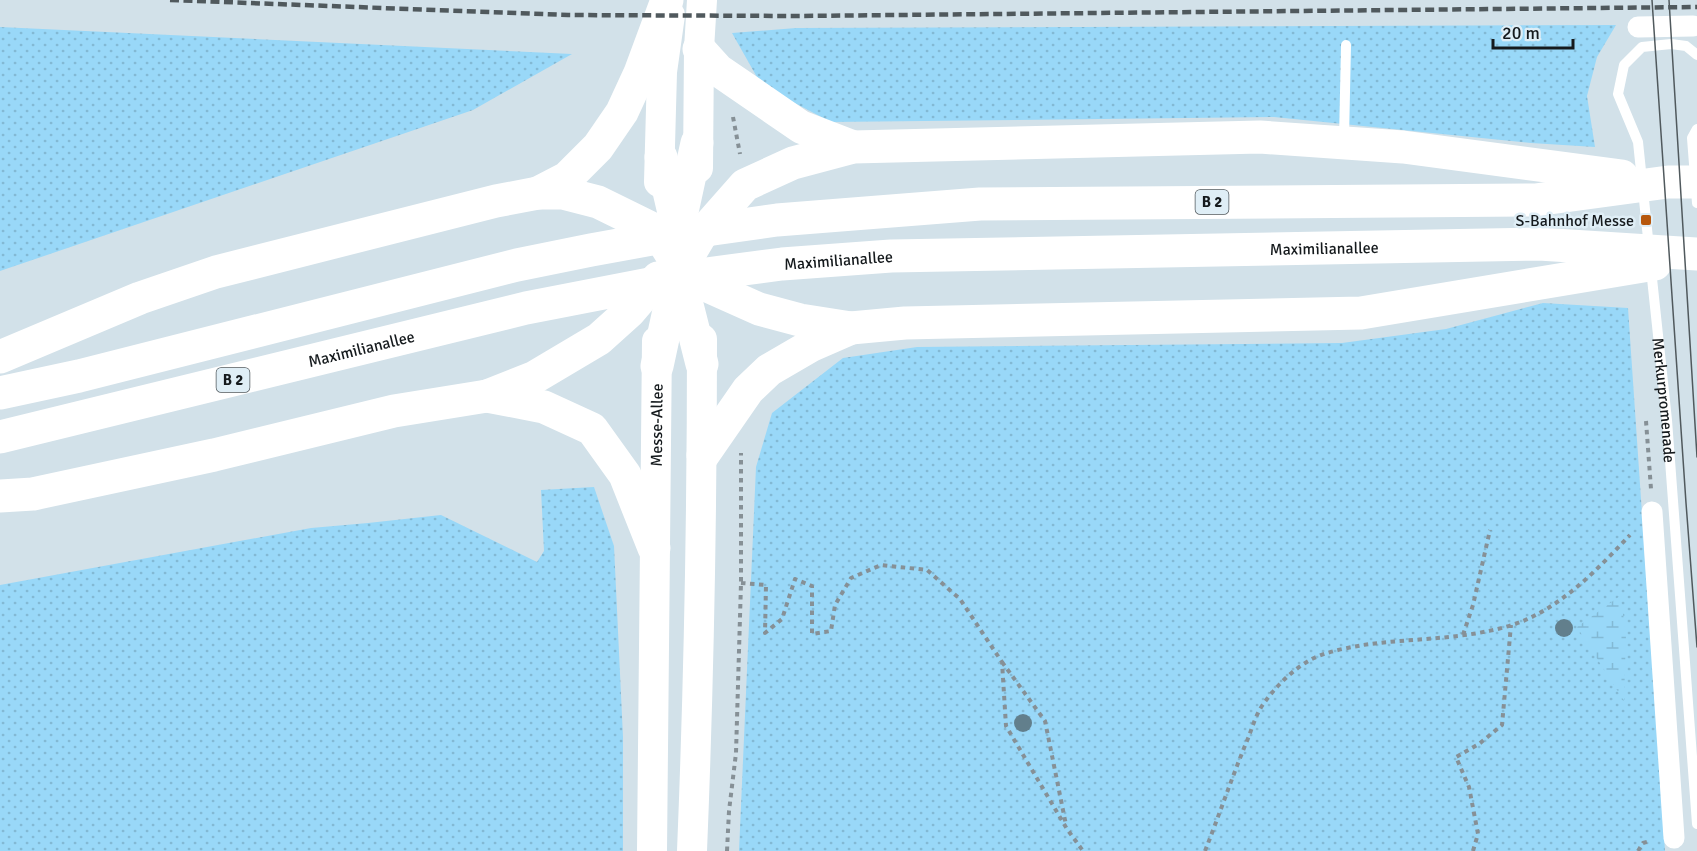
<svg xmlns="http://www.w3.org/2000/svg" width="1697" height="851" viewBox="0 0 1697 851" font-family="Signika,sans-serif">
	<defs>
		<pattern id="green-dots" width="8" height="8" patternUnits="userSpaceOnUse" patternTransform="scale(1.5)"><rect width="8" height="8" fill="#99d8f8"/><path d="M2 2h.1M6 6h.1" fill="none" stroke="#83b9d4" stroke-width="1.8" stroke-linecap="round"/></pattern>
		<pattern id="wetland-marsh" width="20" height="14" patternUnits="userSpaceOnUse" patternTransform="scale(1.5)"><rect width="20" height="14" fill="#99d8f8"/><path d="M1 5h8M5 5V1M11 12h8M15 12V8" fill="none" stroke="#83b9d4"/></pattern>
	</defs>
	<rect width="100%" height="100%" fill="#d2e1e9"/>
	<path fill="url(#green-dots)" d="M1616,25l-19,32 -10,39 8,51 -64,-4 -257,-26 -443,5 -69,-36 -30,-53 64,-5z
		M0,27l572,27 -99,56 -473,161z
		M1543,303l85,5 37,543h-926l17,-384 16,-54 71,-55 74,-11 425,-4 104,-14z
		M594,487l20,59 9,191v114h-623v-266l311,-57 57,-5 73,-8 96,47 7,-11 -3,-61z"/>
	<path fill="url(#wetland-marsh)" d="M1620,596l6,37 -2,68 -47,-74z"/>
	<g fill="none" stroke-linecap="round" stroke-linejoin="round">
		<path stroke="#869096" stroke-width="4" stroke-dasharray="4.5 4.5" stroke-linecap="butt" d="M733,117l7,37
			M1646,421l5,68
			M741,583l25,2 -1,48 17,-14 13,-40 17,7v48l19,-3 4,-26 16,-27 30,-13 46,5 33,29 42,63 4,64 61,103 16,22
			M1463,635l10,-30 17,-75
			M1002,662l43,59 21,104
			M727,851l2,-40 7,-58 5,-170v-130
			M1205,851c15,-38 28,-77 44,-115 4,-11 8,-24 15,-33 13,-18 30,-35 50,-45 15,-7 33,-10 49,-13 49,-7 101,-5 149,-20 47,-15 85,-55 118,-90
			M1473,851l5,-17 -9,-47 -13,-30 23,-13 23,-19 9,-100
			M1638,851l5,-8 7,-2"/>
		<g stroke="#fff" stroke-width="10">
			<path d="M1697,129l-5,9 5,65"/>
			<path d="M1344,139l2,-94"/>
			<path d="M1649,248l-11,-106 -20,-48 6,-29 18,-18 29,-3 15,2 11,9"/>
			<path id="s1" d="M1651,269l16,151 30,404"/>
		</g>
		<path stroke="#fff" stroke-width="21" d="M1638,27l55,-1
			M1652,512l22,326"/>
		<g stroke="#fff" stroke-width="30">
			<path d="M698,168l1,-119 3,-49"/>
			<path d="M659,182l3,-110 8,-57"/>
			<path id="s2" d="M652,851l5,-510"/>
			<path d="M692,851c7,-171 10,-341 10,-512"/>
		</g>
		<g stroke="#fff" stroke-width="33">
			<path d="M699,49l19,21 83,57 52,20"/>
			<path d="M661,157l17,73 9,28 16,26 56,25 41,11 51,8 54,-5 456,-10 294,-49"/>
			<path d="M538,193l29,-15 31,-31 24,-35 18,-39 27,-73"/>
			<path d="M680,221l17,-78"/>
			<path d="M0,357l140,-59 76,-26 280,-71 42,-8h25l35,9 59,29 14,23 9,23 22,87"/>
			<path d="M657,366l11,-51 19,-57 13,-22 45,-51 48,-22 60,-16 407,-10 143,10 219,29"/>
			<path d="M0,393l79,-17 438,-111 74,-15 94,-17 92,-13 203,-16 555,-4 133,-18h29"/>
			<path d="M487,396l57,11 48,22 33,46 29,73"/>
			<path id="s3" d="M0,437l526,-129 165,-32 91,-12 109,-8 648,-12 158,10"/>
			<path d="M703,455l45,-65 21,-20 43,-25 39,-17"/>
			<path d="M0,496l33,-2 181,-39 180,-44 93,-15 48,-19 64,-38 30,-27 29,-34"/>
		</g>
		<path stroke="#50595d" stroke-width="1.5" d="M1652,0l34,503 11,144
			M1669,0l28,457"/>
		<path stroke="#50595d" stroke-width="4.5" stroke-dasharray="9 4.5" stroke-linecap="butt" d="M170,0l398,15 228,1 901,-9"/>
	</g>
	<g fill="#627f8c">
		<circle cx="1564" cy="628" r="9"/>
		<circle cx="1023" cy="723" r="9"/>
	</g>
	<rect fill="#b7580e" stroke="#dfeef6" stroke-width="2" x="1640" y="214" width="12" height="12" rx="3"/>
	<g text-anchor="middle" stroke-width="5" stroke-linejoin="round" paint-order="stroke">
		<g fill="#dfeef6" stroke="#525a5e" stroke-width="1.5">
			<rect x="1195.5" y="190" width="33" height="24" rx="4.5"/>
			<rect x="216.5" y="368" width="33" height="24" rx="4.5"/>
		</g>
		<g font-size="15" font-weight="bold" fill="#151a1d">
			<text x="1212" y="207">B 2</text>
			<text x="233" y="385">B 2</text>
		</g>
		<g font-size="16" fill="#151a1d" stroke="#dfeef6" text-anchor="end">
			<text x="1634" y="226">S-Bahnhof Messe</text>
		</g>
		<g font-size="16" fill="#151a1d" stroke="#dfeef6">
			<text dy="6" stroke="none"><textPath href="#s3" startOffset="1344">Maximilianallee</textPath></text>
			<text dy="6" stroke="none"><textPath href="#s3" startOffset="858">Maximilianallee</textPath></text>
			<text dy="6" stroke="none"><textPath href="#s3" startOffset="372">Maximilianallee</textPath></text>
			<text dy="6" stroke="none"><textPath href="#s1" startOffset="132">Merkurpromenade</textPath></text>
			<text dy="6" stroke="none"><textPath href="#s2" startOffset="426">Messe-Allee</textPath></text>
		</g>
	</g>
	<path d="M1493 39v9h80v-9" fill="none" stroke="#151a1d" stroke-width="3"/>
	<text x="1502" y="39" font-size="18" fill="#151a1d" stroke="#dfeef6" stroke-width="4.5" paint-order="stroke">20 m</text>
</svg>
